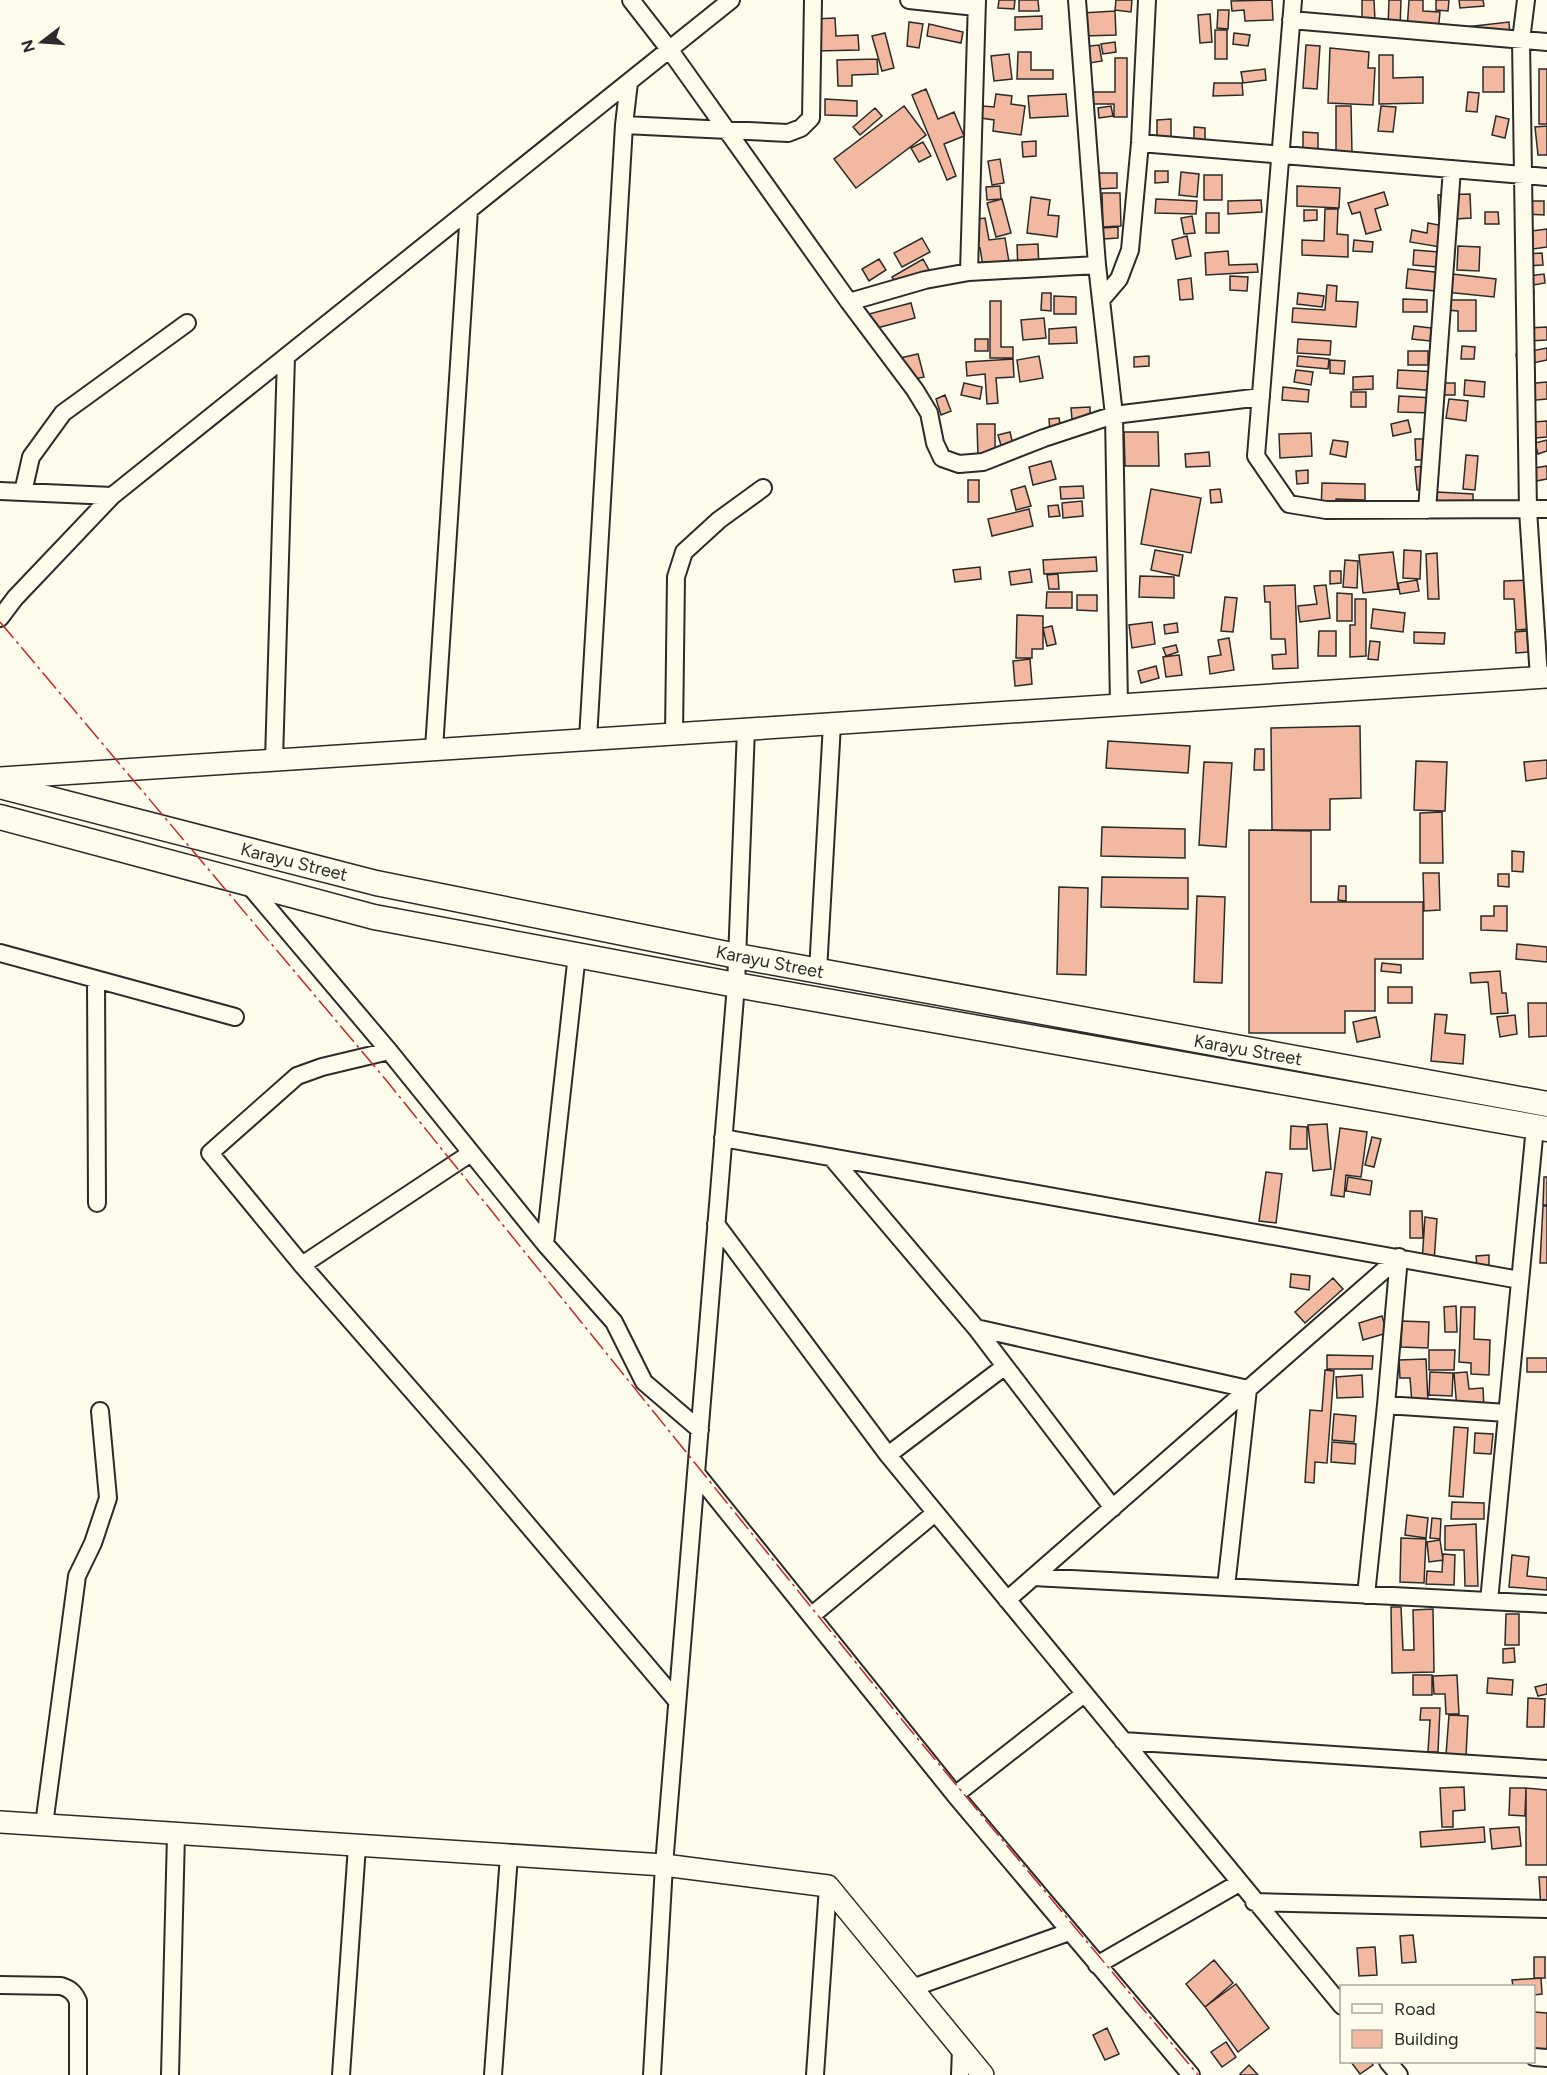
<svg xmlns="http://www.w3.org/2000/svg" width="1547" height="2075" viewBox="0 0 1547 2075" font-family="Figtree,sans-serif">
	<rect width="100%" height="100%" fill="#fdfbea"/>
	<path fill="#f2b8a0" stroke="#2b2b2b" stroke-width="1.5" d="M999,0h16l-1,9 -16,-1z
		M1019,0h19l1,11h-20z
		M1116,0h16l-1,12 -16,-2z
		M1272,0l1,20 -28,1 -1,-11 -12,1 -1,-10z
		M1362,0h12l1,21h-13z
		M1389,0h12l-1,28 -12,-1z
		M1409,0h14v11l17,1 -2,21 -31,-3z
		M1436,0h13l-1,11 -12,-1z
		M1459,0h24l1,6 -24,2z
		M1218,10h11l-1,19 -11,-1z
		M1115,11l1,24 -32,1 -2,-23z
		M1210,14l2,28 -12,1 -2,-28z
		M1042,16v13l-27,1v-13z
		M835,18l1,18 22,-1 1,15 -44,1 -1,-32z
		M909,22l14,2 -4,24 -12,-2z
		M1509,22l1,13 -45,-8z
		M929,24l34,8 -2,11 -34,-7z
		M1215,30h12v29h-12z
		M885,33l9,35 -12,3 -10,-35z
		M1234,33l16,2 -2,11 -15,-2z
		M1115,42l1,10 -13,2 -2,-10z
		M1099,45l3,16 -18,3 -3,-17z
		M1306,45l14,1 -3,43 -14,-1z
		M1330,48l39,4 -1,16h7l-2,37 -45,-2z
		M1018,52h13v18h22v9h-36z
		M1009,54l3,25 -18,2 -3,-25z
		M1379,55h14v23l30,-1v26l-44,1z
		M1115,58h12v59h-13v-13h-26v-12h27z
		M877,59l1,15 -26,1v11h-14l-1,-26z
		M1483,67h21v25h-21z
		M1265,69l1,11 -23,3 -2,-11z
		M1539,69h8v55h-8z
		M1214,83h28l1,12 -30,1z
		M926,89l12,30 16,-7 10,24 -20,8 12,32 -9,4 -35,-85z
		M1468,92l11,1 -2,19 -11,-1z
		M996,94l16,2 -1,8 14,2 -4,29 -28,-4 1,-11 -13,-2 2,-12 11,1z
		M1066,94l2,22 -38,2 -2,-22z
		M825,99l32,2v15l-32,-1z
		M904,106l22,29 -70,53 -22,-29z
		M1111,106l2,10 -14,2 -1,-10z
		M1336,106h15l1,47h-16z
		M1381,106l15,1 -3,25 -15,-1z
		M875,108l7,8 -22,19 -7,-8z
		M1496,116l13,3 -4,19 -13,-3z
		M1171,119v21h-14v-20z
		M1547,126v29h-9l-3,-28z
		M1194,127l11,1v14l-11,-1z
		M1303,132l15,1v22h-15z
		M1036,141v15l-13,1 -1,-15z
		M923,142l8,14 -12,6 -8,-14z
		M1000,159l4,24 -12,2 -4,-24z
		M1155,171h13v11l-13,1z
		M1181,172l18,2 -2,23 -18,-2z
		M1096,173h21v15l-21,1z
		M1204,175h18v25h-18z
		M1000,186l1,13 -14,1 -1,-13z
		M1297,186l43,2 -1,20 -42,-2z
		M1384,192l4,13 -13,4 6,21 -15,4 -6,-22 -8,2 -4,-11z
		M1102,193h18l1,33 -18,1z
		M1470,194l1,24 -32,2 -1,-25z
		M1031,197l19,3 -2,15 11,1 -2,21 -30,-4z
		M1002,199l9,34 -15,4 -9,-34z
		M1156,199l41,2 -1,13 -41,-1z
		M1261,200l1,12 -34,2v-13z
		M1528,201h16v14l-17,-1z
		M1325,209h13l-1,25 11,1v22l-46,-2v-15l22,1z
		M1304,210h13v10l-13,1z
		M1485,212h13l1,12h-14z
		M1206,213h13v20h-13z
		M1192,216l3,17 -11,1 -3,-16z
		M985,218l4,22 16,-2 5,30 -26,4 -4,-24 -5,1 -5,-29z
		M1428,223l16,3 -4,21 -30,-5 2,-12 15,3z
		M1118,227v11l-15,1 -1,-11z
		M1547,229v18l-21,3 -2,-18z
		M1187,236l4,20 -15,3 -4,-19z
		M922,238l8,14 -28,15 -8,-14z
		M1354,240l19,2 -1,10 -19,-1z
		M1038,244l1,25 -21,1 -1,-25z
		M1458,246l22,1 -1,24 -22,-1z
		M1414,250l25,2 -1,15 -25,-2z
		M1228,251l1,14 28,-1 1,8 -52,3 -1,-22z
		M1542,253l1,12 -19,1 -1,-12z
		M879,259l7,11 -17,11 -7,-12z
		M923,259l6,11 -31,17 -6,-10z
		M1408,269l88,10 -2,18 -88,-9z
		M1544,274l1,9 -12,2 1,9 -11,2 -3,-19z
		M1230,276l18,1 -1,14 -17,-1z
		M1191,278l2,21 -13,1 -2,-20z
		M1327,285l10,1 -1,15 22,1 -2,25 -64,-5 1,-14 32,2z
		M1042,293h9v18l-10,-1z
		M1298,293l26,3 -2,11 -25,-3z
		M1054,296l22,1v17h-22z
		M1403,299l24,1v12h-24z
		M1448,300h28v31h-18v-20l-11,-1z
		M990,301h11v46h12v11h-23z
		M911,303l4,15 -42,11 -4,-15z
		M1044,318l2,20 -23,2 -2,-20z
		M1414,326l17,2 -1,13 -18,-2z
		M1076,327l1,16 -28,1v-15z
		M1547,327v13l-18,1v-13z
		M975,339h13v12h-13z
		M1298,339l33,2 -1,14 -33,-2z
		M1462,346l13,1 -1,12h-13z
		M1547,348v12l-29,6 -2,-12z
		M1408,351h20v14h-20z
		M918,354l6,23 -19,4 -5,-23z
		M1039,356l4,22 -23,4 -3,-22z
		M1149,356v10l-15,1v-10z
		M1298,356l31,3 -1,10 -31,-3z
		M1013,359l1,18 -18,1 2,25 -11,1 -2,-30 -18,2 -1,-14z
		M1330,360l15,1 -1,13 -14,-1z
		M1296,370l17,2 -2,13 -17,-3z
		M1398,370l42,2 -1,19 -42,-3z
		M1373,376v13l-20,1v-13z
		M1465,380l20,2 -1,15 -20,-2z
		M1547,382v17l-21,2 -1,-17z
		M964,383l18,4 -2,12 -19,-4z
		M1443,383h12v12h-12z
		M1283,387l26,3 -1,12 -26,-2z
		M1351,392h15v15h-15z
		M945,395l6,16 -10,4 -5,-16z
		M1399,396l34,2 -1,15 -34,-1z
		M1449,399l19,2 -2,20 -20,-3z
		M1090,407v11l-18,1 -1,-11z
		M1059,418l2,11 -11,2 -1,-12z
		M1408,420l3,12 -18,4 -2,-12z
		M1547,421v16l-24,2 -1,-16z
		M977,424h18v32l-17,1z
		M1010,432l5,21 -11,3 -6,-21z
		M1124,432h34l1,34h-34z
		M1311,433l1,23 -32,2 -1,-24z
		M1415,439h14l1,21h-14z
		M1333,440l15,2 -2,15 -16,-3z
		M1547,440v11l-9,3 -3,-11z
		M1209,452l1,14 -24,1 -1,-13z
		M1466,455l12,1 -3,34 -12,-1z
		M1051,461l5,18 -23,6 -4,-18z
		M1435,465l2,23 -20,2 -2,-23z
		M1547,466v13l-11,2 -2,-13z
		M1308,470v13l-11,1 -1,-13z
		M968,480h11v22h-11z
		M1322,483l43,1v16l-29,-1v14h-15z
		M1025,486l6,20 -15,4 -5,-20z
		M1083,486l1,12 -23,1 -1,-12z
		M1151,489l50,9 -10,55 -50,-9z
		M1220,489l2,13 -11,1 -1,-13z
		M1437,492l36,2v13l-37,8z
		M1082,501l1,15 -20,2 -1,-15z
		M1058,505l2,11 -11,1 -1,-11z
		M1029,509l4,17 -41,10 -4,-17z
		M1155,550l28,5 -4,21 -28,-6z
		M1404,550l17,1 -1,28 -17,-1z
		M1393,552l5,37 -35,4 -4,-38z
		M1437,553l2,46h-11l-2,-45z
		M1096,557l1,14 -53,3 -1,-14z
		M1345,560l13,1 -1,27 -14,-1z
		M980,567l1,12 -26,3 -2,-12z
		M1030,569l2,13 -21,3 -2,-13z
		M1330,571h11v12l-11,1z
		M1058,574l1,15h-10l-2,-14z
		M1140,576l34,1v21l-35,-1z
		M1417,580l2,11 -19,3 -2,-11z
		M1530,580l2,49 -16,1 -2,-31h-10v-18z
		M1295,585l3,83 -25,1 -1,-14 14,-1 -1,-15h-14l-1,-37h-5l-1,-16z
		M1326,585l4,33 -30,4 -2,-16 19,-2 -3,-18z
		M1047,592h25v16h-26z
		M1337,593l15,1v27h-15z
		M1077,595h20v16l-20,-1z
		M1225,597l12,1 -4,34 -12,-1z
		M1355,599h11v57l-16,1v-32h5z
		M1373,609l32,4 -2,19 -32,-4z
		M1017,615l26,1v33h-11v9h-16z
		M1152,622l3,22 -23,4 -3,-23z
		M1177,623l1,9 -13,2 -1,-9z
		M1052,626l4,18 -9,2 -4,-18z
		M1319,631h17v25h-18z
		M1527,631l1,21 -12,1 -1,-21z
		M1414,632l31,1 -1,11 -30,-1z
		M1229,638l5,32 -24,4 -2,-17 13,-2 -3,-15z
		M1370,641l10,1 -2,18 -10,-1z
		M1176,645l2,7 -12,4 -3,-8z
		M1179,655l3,20 -16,2 -3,-20z
		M1030,659l2,25 -17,2 -2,-25z
		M1156,666l3,12 -18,5 -3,-12z
		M1360,726l1,72 -31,1v31h-58l-1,-102z
		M1108,741l82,5 -2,27 -82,-5z
		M1255,749h9v21h-10z
		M1547,760v18l-21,3 -2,-19z
		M1416,761l31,1 -2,49 -31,-1z
		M1204,762l28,1 -6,84 -27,-2z
		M1442,812l1,51h-23v-50z
		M1102,827l83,2v29l-84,-2z
		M1249,830l62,1v71h112v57h-48v52h-30v22h-96z
		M1512,851l12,1 -1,20 -11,-1z
		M1423,873h16l1,37 -16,1z
		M1498,874h11v13l-11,-1z
		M1102,877l86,1v31l-87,-2z
		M1339,886h7v15l-8,-1z
		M1059,887l29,1 -2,87 -29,-1z
		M1197,896l28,1 -3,86 -28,-1z
		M1494,906h13v25l-26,-1v-14h13z
		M1517,944l30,3v15l-31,-3z
		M1382,963l19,2v8l-20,-2z
		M1500,971l2,22h4l2,20 -17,1 -3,-32 -17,1 -1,-10z
		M1388,987h24v16h-24z
		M1528,1003h19v33l-18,1z
		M1435,1014l12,1 -2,18 20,2 -2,29 -32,-3z
		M1515,1015l2,19 -17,3 -3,-20z
		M1376,1017l4,20 -23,5 -4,-20z
		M1327,1124l4,45 -18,2 -5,-46z
		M1291,1126l16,1v22h-17z
		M1340,1128l27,4 -6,45 -15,-2 -2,22 -13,-2z
		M1372,1137l9,2 -7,28 -9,-2z
		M1266,1172l16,2 -6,49 -17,-2z
		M1348,1177l24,4 -2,14 -24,-4z
		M1544,1177h3v28h-4z
		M1543,1206h4v57h-7z
		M1410,1211h12l1,27h-13z
		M1425,1217l12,2 -3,43h-12z
		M1489,1255v11h-12l-1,-10z
		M1291,1274l19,2 -1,14 -19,-3z
		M1333,1278l10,11 -38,34 -10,-11z
		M1456,1306l1,26h-12l-1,-25z
		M1461,1307h14l-1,32 16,1 -1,35 -18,-1v-11l-12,-1z
		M1382,1316l5,17 -24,7 -4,-17z
		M1402,1321l27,1 -1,26 -27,-1z
		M1429,1350h26l-1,20h-25z
		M1327,1355l46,1 -1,13h-45z
		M1527,1358h20v14h-20z
		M1426,1359l2,44 -16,1 -2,-26h-10l-1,-18z
		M1325,1370l9,1 -7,92 -12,-1 -1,21 -9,-1 5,-72 12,1z
		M1430,1372l23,1 -1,23 -23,-1z
		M1467,1372l2,17 14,-1 1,20 -27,2 -3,-37z
		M1362,1375l1,22 -26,1 -1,-21z
		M1334,1414l22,2 -2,26 -22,-2z
		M1454,1427l14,1 -5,69 -14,-1z
		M1475,1433l18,1 -2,20 -17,-1z
		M1332,1442l24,2 -1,20 -24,-2z
		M1452,1502l32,1v16h-33z
		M1407,1515l21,3 -2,20 -21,-3z
		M1432,1518l9,1 -1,20 -10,-1z
		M1476,1524l2,62h-13l-1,-36h-19v-24z
		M1401,1538l25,1 -2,44 -24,-1z
		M1440,1540l3,20 -14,2 -2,-20z
		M1443,1554l12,1 -1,30 -28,-1 1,-13 15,1z
		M1512,1555l17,2 -2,19 20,2v12l-38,-3z
		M1391,1607h10l2,43h11l-1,-40 20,-1 1,63 -42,1z
		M1506,1614h13v31h-14z
		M1514,1648l1,14 -12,1v-14z
		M1413,1675h19v20h-19z
		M1457,1675l2,39h-13l-1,-20h-11l-1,-18z
		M1488,1678l25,2 -1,15 -25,-2z
		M1547,1684v10l-9,2 -3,-9z
		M1528,1698l17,1 -1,28h-17z
		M1421,1708h19l-2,44h-10l2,-32h-10z
		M1449,1715l19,1 -2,40 -20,-1z
		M1464,1787l1,23 -12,1v16h-11l-2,-39z
		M1510,1788h16l-1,28 -16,-1z
		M1526,1788l21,2v75h-21z
		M1484,1827l1,15 -64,5 -1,-15z
		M1519,1827l2,19 -29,3 -2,-20z
		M1539,1877h8v32h-6z
		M1413,1935l3,27 -14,1 -2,-27z
		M1375,1947l2,28 -18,1 -2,-28z
		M1534,1957h11v21h-11z
		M1214,1960l19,23 -28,24 -19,-23z
		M1541,1978l1,16 -8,1v-9h-21l-1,-6z
		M1236,1984l33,44 -31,24 -33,-45z
		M1534,2012l13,1v41l-13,-1z
		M1107,2028l12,26 -14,6 -12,-25z
		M1226,2042l10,15 -14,10 -11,-15z
		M1351,2062h20l2,3 -13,9z
		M1249,2065l9,10h-17l-1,-1z"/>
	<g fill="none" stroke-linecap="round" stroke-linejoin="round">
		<defs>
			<path id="minor" d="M631,0l38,49 180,253 66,88 14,23 6,30 7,15 17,6 24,-2 61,-24 70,-23 147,-18
				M909,0l67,7
				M1077,0l20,265 17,150 5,290
				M1293,0l-37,456 33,48 37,6 221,-1
				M1526,0l-5,40 7,470 11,168
				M1291,20l256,22
				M624,125l164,8 13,-5 10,-10 2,-118
				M1140,143l407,34
				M969,272l8,-272
				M1101,300l18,-21 11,-29 10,-107 7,-143
				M849,302l76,-22 44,-8 128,-7
				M0,491l112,5
				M23,492l8,-35 32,-44 124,-90
				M1427,510l25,-341
				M0,618l15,-20 97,-102 619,-496
				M674,734l2,-157 8,-25 35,-32 44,-32
				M588,739l36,-614 5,-43
				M434,749l35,-539
				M274,760l12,-403
				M247,883l142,168 156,193 69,78 30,60 56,48
				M0,953l235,64
				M818,971l14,-247
				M96,979l1,224
				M389,1051l-67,16 -25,9 -87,77 92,112 174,199 201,237
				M723,1138l797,142
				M832,1158l144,170 137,180
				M716,1224l172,231 454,551
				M545,1244l32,-290
				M302,1265l169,-112
				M976,1328l272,61 -22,198
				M1386,1405l121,8
				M888,1455l116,-88
				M696,1473l259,322 236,280
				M1033,1577l514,27
				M1366,1595l20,-190 13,-148
				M1007,1600l392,-343
				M1489,1601l46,-474
				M811,1616l124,-103
				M1123,1741l424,28
				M955,1795l129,-101
				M44,1825l33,-249 16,-33 15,-45 -8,-87
				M1254,1902l293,7
				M1097,1965l142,-82
				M0,1985l61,1c9,3 13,6 17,15v74
				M912,1988l157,-56
				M1534,2057l13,1
				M1388,2062l11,13
				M170,2075l6,-241
				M341,2075l16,-229
				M493,2075l16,-220
				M652,2075l12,-210 72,-880 10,-256
				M815,2075l13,-189
				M960,2075l1,-26"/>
			<path id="tertiary" d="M0,778l1547,-101
				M0,1822l664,43 164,21 155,189"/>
			<path id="secondary" d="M0,786l376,97 361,73 810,148
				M0,817l374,100 362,68 811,144"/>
		</defs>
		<use href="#minor" stroke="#2b2b2b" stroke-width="20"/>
		<use href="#tertiary" stroke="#2b2b2b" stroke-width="24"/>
		<use href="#secondary" stroke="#2b2b2b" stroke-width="27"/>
		<use href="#minor" stroke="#fdfbea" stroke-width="16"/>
		<use href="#tertiary" stroke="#fdfbea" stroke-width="21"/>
		<use href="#secondary" stroke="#fdfbea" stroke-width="24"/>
		<path stroke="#c62828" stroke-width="1.5" stroke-dasharray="21 4.5 3 4.5" stroke-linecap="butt" d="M0,622l386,458 517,641 295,354"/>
	</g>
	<g text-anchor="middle" stroke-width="4.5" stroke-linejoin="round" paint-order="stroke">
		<g font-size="18" fill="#2b2b2b" stroke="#fdfbea">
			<text transform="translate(294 862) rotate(14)" y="6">Karayu Street</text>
			<text transform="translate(770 962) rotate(11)" y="6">Karayu Street</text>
			<text transform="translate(1248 1050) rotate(10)" y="6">Karayu Street</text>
		</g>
	</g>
	<rect x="1340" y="1985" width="195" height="78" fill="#fdfbea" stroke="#a9a89e" stroke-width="1.5"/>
	<rect x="1352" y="2004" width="30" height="9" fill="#fdfbea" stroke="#a9a89e" stroke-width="1.5"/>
	<text x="1394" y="2015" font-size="18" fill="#2b2b2b">Road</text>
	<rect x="1352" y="2030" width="30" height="18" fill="#f2b8a0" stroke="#a9a89e" stroke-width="1.5"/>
	<text x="1394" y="2045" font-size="18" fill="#2b2b2b">Building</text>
	<g transform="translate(42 42) rotate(253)" stroke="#fdfbea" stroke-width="4.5" paint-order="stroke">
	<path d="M0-4.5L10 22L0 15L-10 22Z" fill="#2b2b2b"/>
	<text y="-9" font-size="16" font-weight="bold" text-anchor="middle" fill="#2b2b2b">N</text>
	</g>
</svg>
